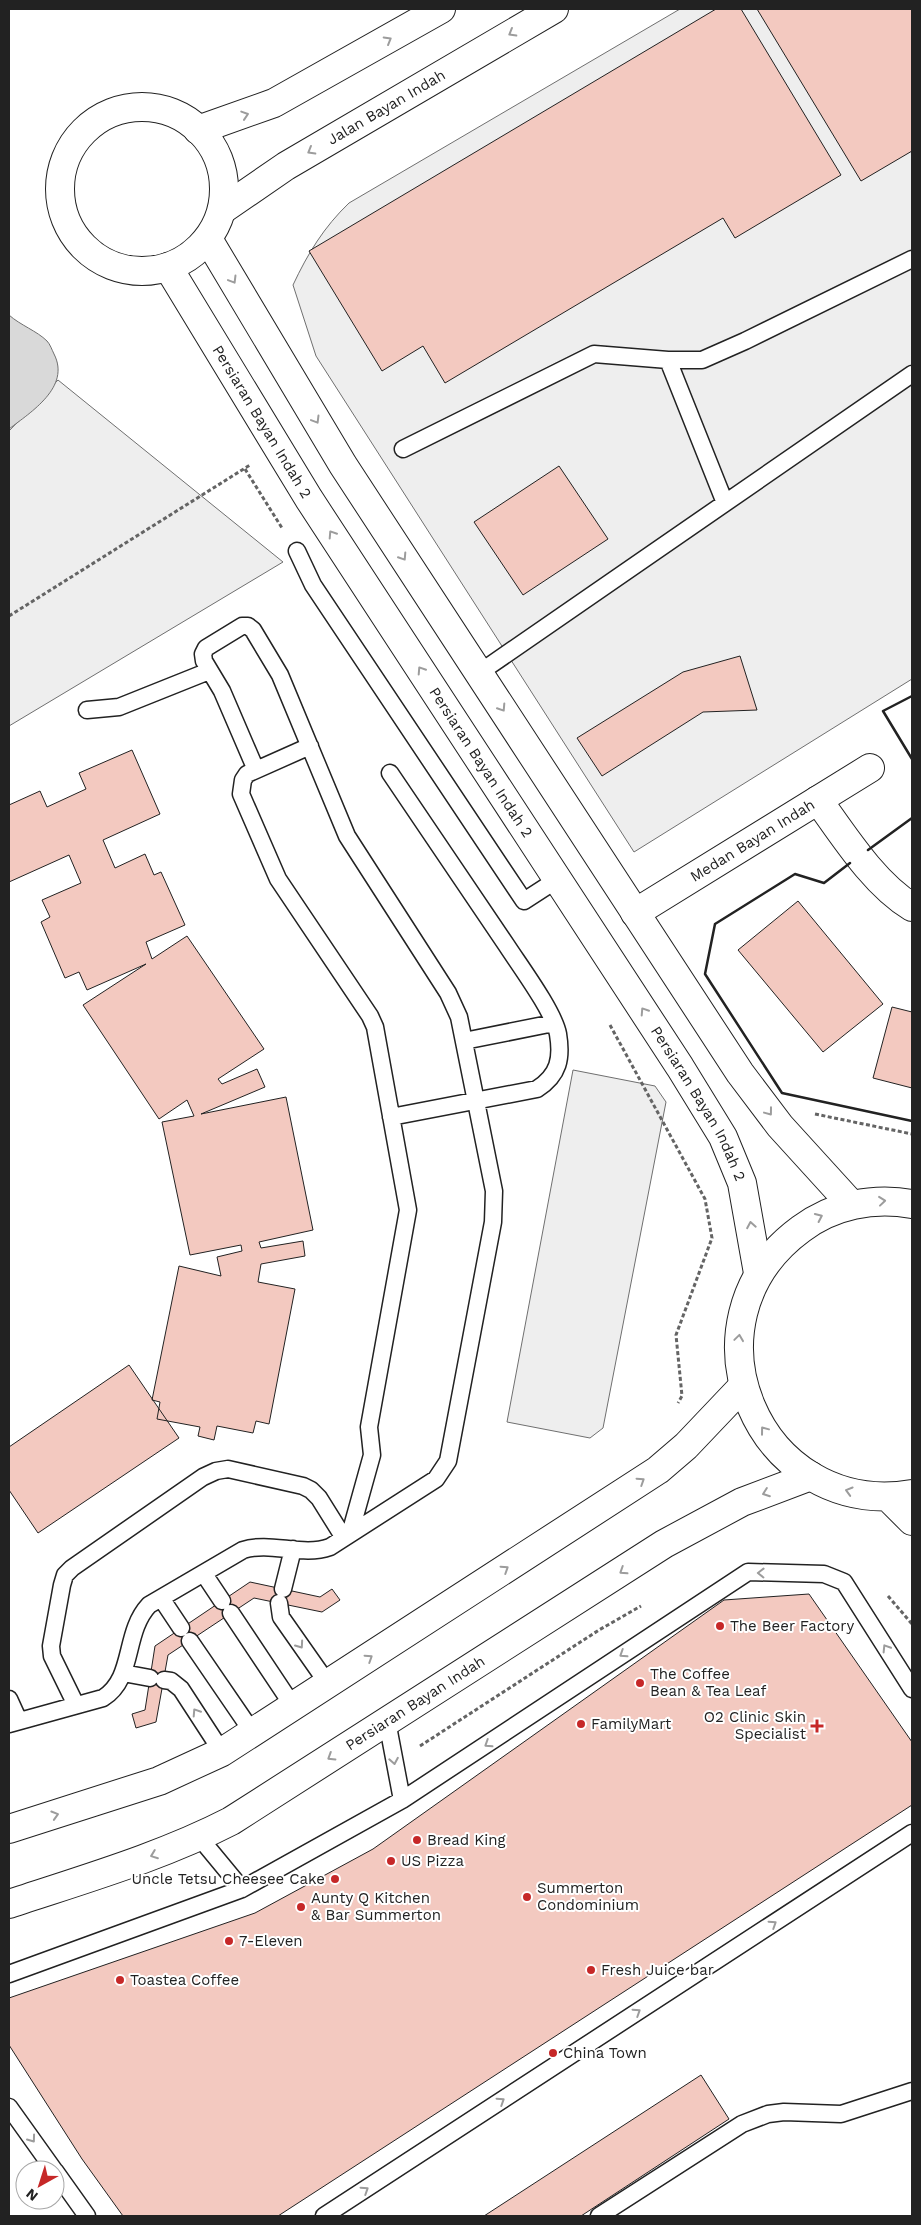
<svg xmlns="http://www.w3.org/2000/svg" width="921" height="2225" viewBox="0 0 921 2225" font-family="'Work Sans',sans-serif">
	<rect width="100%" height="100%" fill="#fff"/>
	<path fill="#eee" stroke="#6f6f6f" d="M680,9h232v670l-278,173 -318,-496 -23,-71c15,-32 31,-58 56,-82z
		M58,380l225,182 -274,164v-295z
		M573,1070l82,16 11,16 -63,326 -13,10 -83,-16z"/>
	<path fill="#d9d9d9" stroke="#6f6f6f" d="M9,315c11,10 28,16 38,26 3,3 5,9 7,13 17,33 -23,58 -45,75z"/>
	<path fill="#f3c9c0" stroke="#222" d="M716,9h25l100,166 -106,63 -12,-20 -278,165 -22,-37 -41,25 -73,-120z
		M757,9h155v142l-51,30z
		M559,466l49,73 -85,56 -49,-73z
		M740,656l17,54 -54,2 -101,64 -25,-38 106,-66z
		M132,750l28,64 -57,26 12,28 30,-14 9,21 7,-3 24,53 -39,17 6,17 35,-23 77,113 -46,30 4,5 35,-15 8,18 -64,27 85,-17 27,133 -54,12 2,6 42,-7 2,15 -44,8 -3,18 37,7 -26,135 -13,-3 -3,12 -36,-7 -3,14 -16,-4 2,-9 -43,-8 3,-17 -8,-2 27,-134 42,10 -4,-19 25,-6 -1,-6 -51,10 -28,-133 32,-6 -7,-16 -28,19 -76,-114 63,-41 -59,26 -8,-18 -14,6 -24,-56 9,-5 -8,-17 39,-17 -12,-28 -60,27v-77l31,-14 7,16 39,-18 -7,-16z
		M798,901l85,103 -60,48 -85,-102z
		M892,1007l20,5v76l-39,-10z
		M129,1365l50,73 -141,95 -29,-43v-43z
		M250,1582l70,15 12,-8 8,11 -18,12 -68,-14 -86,57 -12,67 -20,6 -4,-14 13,-4 10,-64z
		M809,1594l103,148v63l-634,411h-155l-41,-57 -73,-114v-47l246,-85 118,-64 351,-249z
		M701,2075l28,44 -148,97h-97z"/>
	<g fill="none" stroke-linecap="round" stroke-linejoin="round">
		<defs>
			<path id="service" d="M668,360l57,143
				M403,449l191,-95 74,6h34l43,-19 167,-82
				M297,551l16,34 211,316 34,-22
				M479,673l433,-299
				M87,710l32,-3 90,-36
				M310,746l-63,28 -4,6 -2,14 37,85 92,137 5,11 33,183 -39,217 3,28 -22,79
				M390,773c39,58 78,115 117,173 13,20 47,66 51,88 4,24 1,41 -21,55l-146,28
				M464,1041l90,-18
				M204,1574l18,27
				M283,1589l10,-40
				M161,1598l20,30
				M279,1603l2,14 47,67
				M231,1613l62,93
				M190,1641l63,92
				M123,1673l27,5
				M164,1680l7,1 10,8 41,63
				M9,1699l10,22
				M76,1705l-24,-49 -1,-10 11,-61 3,-10 7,-7 131,-91 13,-6 12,-2 75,17 8,4 8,8 25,40
				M387,1721l15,79
				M9,1724l94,-26c32,-20 20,-65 46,-93l94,-55c28,-9 59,7 87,-3l106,-68 12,-18 45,-239 1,-31 -35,-174 -11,-24 -101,-157 -67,-161 -27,-45 -5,-4h-6l-36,22 -3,6 1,7 18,30 34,79
				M199,1837l43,52
				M9,1974l233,-85 160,-89 346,-228 76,2 20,8 68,107
				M9,2107l45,63
				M55,2171l32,45
				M324,2216l588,-383
				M599,2216l143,-92 26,-10 16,-2 57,2 71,-23"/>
			<g id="minor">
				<circle cx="142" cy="189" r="82"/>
				<path d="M198,130l76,-27 167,-94"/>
				<path id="s1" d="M222,210l64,-44 268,-157"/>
				<path d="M208,239l135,226 397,608 40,53 71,78"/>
				<path id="s2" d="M168,267l141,232 371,568 43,70 19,46 16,90"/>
				<path d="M818,800c26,36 56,84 94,107"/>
				<path id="s3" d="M635,913l235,-145"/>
			</g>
			<g id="tertiary">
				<path d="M9,1829l150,-48 63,-29 436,-282 28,-24 57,-60"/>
				<path id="s4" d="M9,1904c75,-25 152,-47 222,-83l433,-277 78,-42 69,-26"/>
			</g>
			<path id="primary" d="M912,1204c-39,-7 -79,1 -111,25 -127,93 -43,291 111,265
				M889,1498l23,23"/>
		</defs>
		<use href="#service" stroke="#222" stroke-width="19"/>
		<use href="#minor" stroke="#222" stroke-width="30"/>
		<use href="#tertiary" stroke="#222" stroke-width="30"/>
		<use href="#primary" stroke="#222" stroke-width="30"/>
		<path stroke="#646464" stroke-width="3" stroke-dasharray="4 2.5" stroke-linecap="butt" d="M245,469l37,59
			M9,616l241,-151
			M610,1025l95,174 7,39 -36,97 6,61 -4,7
			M815,1114l97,20
			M888,1596l24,28
			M420,1746l179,-116 42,-24"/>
		<use href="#service" stroke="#fff" stroke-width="16"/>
		<use href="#minor" stroke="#fff" stroke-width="28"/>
		<use href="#tertiary" stroke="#fff" stroke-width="28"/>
		<use href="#primary" stroke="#fff" stroke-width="28"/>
		<path stroke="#222" stroke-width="2.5" d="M912,696l-29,15 29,48
			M868,850l44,-32
			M850,863l-26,20 -29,-9 -80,50 -10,50 77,119 130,28"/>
	</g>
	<defs><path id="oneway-chevron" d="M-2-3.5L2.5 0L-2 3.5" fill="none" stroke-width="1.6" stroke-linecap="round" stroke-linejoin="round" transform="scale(1.25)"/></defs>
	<g stroke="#9c9c9c">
		<use href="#oneway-chevron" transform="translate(512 33) rotate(150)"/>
		<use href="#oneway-chevron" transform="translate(388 40) rotate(-30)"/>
		<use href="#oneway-chevron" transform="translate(245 115) rotate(-18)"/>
		<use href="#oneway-chevron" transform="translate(311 151) rotate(150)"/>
		<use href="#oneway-chevron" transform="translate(233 280) rotate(59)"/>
		<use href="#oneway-chevron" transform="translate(316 420) rotate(59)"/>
		<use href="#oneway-chevron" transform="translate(332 534) rotate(-123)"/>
		<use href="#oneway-chevron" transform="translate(403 557) rotate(57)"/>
		<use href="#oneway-chevron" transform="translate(421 670) rotate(-123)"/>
		<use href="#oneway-chevron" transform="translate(502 708) rotate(57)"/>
		<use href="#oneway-chevron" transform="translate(644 1011) rotate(-123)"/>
		<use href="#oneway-chevron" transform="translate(769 1112) rotate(53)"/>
		<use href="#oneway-chevron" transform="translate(882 1201) rotate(-6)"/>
		<use href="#oneway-chevron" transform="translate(819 1217) rotate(-25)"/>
		<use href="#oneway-chevron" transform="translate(751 1225) rotate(-100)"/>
		<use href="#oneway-chevron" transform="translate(739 1338) rotate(-82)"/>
		<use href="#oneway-chevron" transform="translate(764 1430) rotate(-127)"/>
		<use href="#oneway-chevron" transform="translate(641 1481) rotate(-33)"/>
		<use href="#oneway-chevron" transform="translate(849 1491) rotate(-164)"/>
		<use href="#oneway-chevron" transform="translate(766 1493) rotate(160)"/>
		<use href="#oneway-chevron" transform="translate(505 1569) rotate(-33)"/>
		<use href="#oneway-chevron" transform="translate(623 1571) rotate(147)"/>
		<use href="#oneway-chevron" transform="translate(761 1573) rotate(-179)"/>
		<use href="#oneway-chevron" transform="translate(300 1645) rotate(55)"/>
		<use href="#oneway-chevron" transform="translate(886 1648) rotate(-122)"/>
		<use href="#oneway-chevron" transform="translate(623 1654) rotate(147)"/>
		<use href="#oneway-chevron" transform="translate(369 1658) rotate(-33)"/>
		<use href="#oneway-chevron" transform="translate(196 1712) rotate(-123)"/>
		<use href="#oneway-chevron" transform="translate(488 1744) rotate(147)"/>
		<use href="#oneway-chevron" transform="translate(331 1757) rotate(148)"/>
		<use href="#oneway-chevron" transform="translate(394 1761) rotate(80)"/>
		<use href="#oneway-chevron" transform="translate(55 1815) rotate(-17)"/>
		<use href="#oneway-chevron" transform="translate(154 1855) rotate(159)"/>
		<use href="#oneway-chevron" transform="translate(773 1924) rotate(-33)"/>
		<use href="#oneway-chevron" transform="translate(637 2012) rotate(-33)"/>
		<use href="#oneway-chevron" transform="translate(501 2101) rotate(-33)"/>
		<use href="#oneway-chevron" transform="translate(32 2139) rotate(54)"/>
		<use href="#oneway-chevron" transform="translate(365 2190) rotate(-33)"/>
	</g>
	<g fill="#c62828" stroke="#fff" stroke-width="2">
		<circle cx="720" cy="1626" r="5"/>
		<circle cx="640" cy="1683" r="5"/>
		<circle cx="581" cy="1724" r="5"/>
		<path d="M814.5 1718.5h5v5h5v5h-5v5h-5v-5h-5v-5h5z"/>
		<circle cx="417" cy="1840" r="5"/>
		<circle cx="391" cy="1861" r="5"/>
		<circle cx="335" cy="1879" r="5"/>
		<circle cx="527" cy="1897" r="5"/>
		<circle cx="301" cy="1907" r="5"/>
		<circle cx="229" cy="1941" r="5"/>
		<circle cx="591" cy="1970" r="5"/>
		<circle cx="120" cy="1980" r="5"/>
		<circle cx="553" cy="2053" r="5"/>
	</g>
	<g text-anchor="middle" stroke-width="4" stroke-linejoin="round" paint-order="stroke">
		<g font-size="15" fill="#222" stroke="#fff">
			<text dy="5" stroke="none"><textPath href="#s1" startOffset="194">Jalan Bayan Indah</textPath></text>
			<text dy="5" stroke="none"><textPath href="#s2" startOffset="181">Persiaran Bayan Indah 2</textPath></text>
			<text dy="5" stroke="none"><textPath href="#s2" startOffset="586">Persiaran Bayan Indah 2</textPath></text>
			<text dy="5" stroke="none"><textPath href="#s3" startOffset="138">Medan Bayan Indah</textPath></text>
			<text dy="5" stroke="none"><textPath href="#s2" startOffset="991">Persiaran Bayan Indah 2</textPath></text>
			<text dy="5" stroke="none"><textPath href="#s4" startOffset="456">Persiaran Bayan Indah</textPath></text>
		</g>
		<g font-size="15" fill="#222" stroke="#fff" text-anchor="start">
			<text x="730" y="1631">The Beer Factory</text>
			<text x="650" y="1679">The Coffee<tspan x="650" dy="17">Bean &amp; Tea Leaf</tspan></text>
			<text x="806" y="1722" text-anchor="end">O2 Clinic Skin<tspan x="806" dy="17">Specialist</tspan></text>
			<text x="591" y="1729">FamilyMart</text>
			<text x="427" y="1845">Bread King</text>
			<text x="401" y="1866">US Pizza</text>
			<text x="325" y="1884" text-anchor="end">Uncle Tetsu Cheesee Cake</text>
			<text x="537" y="1893">Summerton<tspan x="537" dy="17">Condominium</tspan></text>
			<text x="311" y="1903">Aunty Q Kitchen<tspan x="311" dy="17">&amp; Bar Summerton</tspan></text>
			<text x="239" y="1946">7-Eleven</text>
			<text x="601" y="1975">Fresh Juice bar</text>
			<text x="130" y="1985">Toastea Coffee</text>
			<text x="563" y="2058">China Town</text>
		</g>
	</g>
	<rect width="921" height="2225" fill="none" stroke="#222222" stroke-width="20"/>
	<g transform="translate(40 2185) rotate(219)"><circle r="24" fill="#ffffff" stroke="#a7a7a7"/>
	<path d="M0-4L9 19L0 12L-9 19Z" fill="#c62828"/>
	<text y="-8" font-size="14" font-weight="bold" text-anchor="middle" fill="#222222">N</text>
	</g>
</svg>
